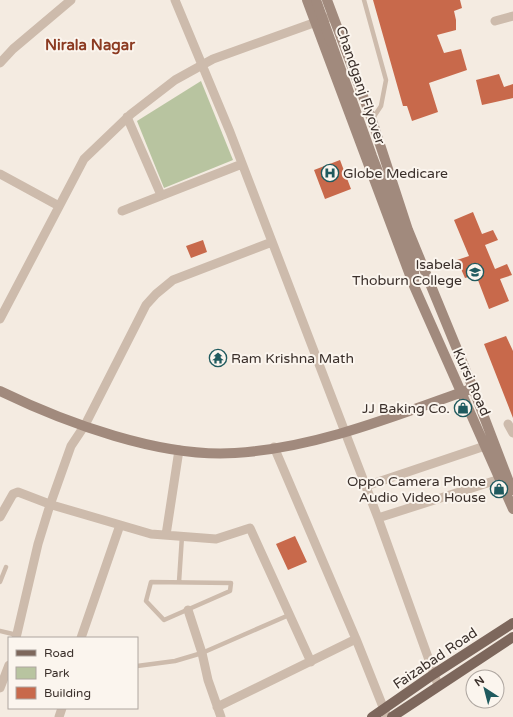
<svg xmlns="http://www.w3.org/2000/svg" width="513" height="717" viewBox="0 0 513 717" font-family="'Varela Round',sans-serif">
	<rect width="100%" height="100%" fill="#f4ebe1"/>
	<path fill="#b8c4a0" d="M201,81l32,79 -69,28 -27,-67z"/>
	<path fill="#c8694b" d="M373,0h87l2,8 -8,3 2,9v10l-19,5 7,18 17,-4 6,21 -38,13 9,29 -26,9 -5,-15h-4z
		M499,74l5,13 9,-3v14l-31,7 -6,-25z
		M340,160l11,29 -26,10 -11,-29z
		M473,212l9,22 11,-4 5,10 -13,5 10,24 12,-5 5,11 -12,4 9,22 -20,8 -13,-34 -11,3 -8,-18 12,-4 -15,-36z
		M203,240l4,12 -16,6 -5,-12z
		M506,336l7,15v67l-29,-74z
		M295,536l12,26 -19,8 -12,-26z"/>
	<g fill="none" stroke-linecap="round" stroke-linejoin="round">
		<path stroke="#cdbbac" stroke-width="4.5" d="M364,0l22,80 -5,26 -8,12
			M0,582l6,-15
			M151,582l80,1 -1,8 -66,29 -18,-19z
			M179,582l3,-46
			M0,631l17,4
			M137,666l38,-5 27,-8 87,-38"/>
		<path stroke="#cdbbac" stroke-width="9" d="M175,0l55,132 148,386 60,167
			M495,21l18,-5
			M0,63l13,-14 58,-49
			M127,117l34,78
			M0,174l59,32
			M122,211l120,-47
			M0,319l84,-160 47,-45 44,-34 38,-21 120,-43
			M508,424l5,9
			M274,447l82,192 31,78
			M366,486l119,-40
			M0,517l13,-23 5,-2 34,13 99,29 65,5 34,-11 61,134
			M378,518l122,-39
			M166,535l13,-85
			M188,610l14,43 6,27 13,37
			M16,638l22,-94 12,-39 21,-59 14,-21 61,-120 10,-11 17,-14 99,-38
			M81,638l39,-113
			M0,688l9,-23
			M217,707l139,-68
			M59,717l3,-9"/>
		<path stroke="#a18a7d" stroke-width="10" d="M307,0l107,286 99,223
			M327,0l45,120 36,110 65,158 39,102
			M331,42l41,114 42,109v16
			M0,391c66,32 161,67 235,62 81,-5 157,-36 233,-63"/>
		<path stroke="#7d675c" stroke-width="10" d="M372,717l62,-43 79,-51
			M392,717l121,-80"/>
		<path stroke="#a18a7d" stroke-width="10" d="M316,0l15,42"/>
	</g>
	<defs>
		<symbol id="hospital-ring" viewBox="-11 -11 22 22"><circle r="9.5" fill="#fbf5ee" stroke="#1f5a5e" stroke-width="1.5"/><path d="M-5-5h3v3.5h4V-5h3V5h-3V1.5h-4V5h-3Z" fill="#1f5a5e"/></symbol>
		<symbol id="university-ring" viewBox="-11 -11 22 22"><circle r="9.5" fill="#fbf5ee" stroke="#1f5a5e" stroke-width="1.5"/><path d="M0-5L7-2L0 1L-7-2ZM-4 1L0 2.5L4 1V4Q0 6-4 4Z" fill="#1f5a5e"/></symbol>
		<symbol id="temple-ring" viewBox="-11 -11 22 22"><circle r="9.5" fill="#fbf5ee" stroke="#1f5a5e" stroke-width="1.5"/><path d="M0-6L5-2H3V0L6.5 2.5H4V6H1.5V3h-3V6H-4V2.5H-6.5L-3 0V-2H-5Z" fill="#1f5a5e"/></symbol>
		<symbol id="shop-ring" viewBox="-11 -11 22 22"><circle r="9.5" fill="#fbf5ee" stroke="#1f5a5e" stroke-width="1.5"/><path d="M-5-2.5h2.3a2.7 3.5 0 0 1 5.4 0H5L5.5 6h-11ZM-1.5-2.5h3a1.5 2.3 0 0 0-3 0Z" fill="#1f5a5e"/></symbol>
	</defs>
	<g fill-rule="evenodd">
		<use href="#hospital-ring" x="320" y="163" width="20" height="20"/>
		<use href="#university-ring" x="465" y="262" width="20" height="20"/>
		<use href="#temple-ring" x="208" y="348" width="20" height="20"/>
		<use href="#shop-ring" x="453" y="398" width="20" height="20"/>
		<use href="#shop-ring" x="489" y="479" width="20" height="20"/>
	</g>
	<g text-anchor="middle" stroke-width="4" stroke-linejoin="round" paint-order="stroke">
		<g font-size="14" fill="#3b302b" stroke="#fbf5ee">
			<text transform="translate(361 85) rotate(71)" y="5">Chandganj Flyover</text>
			<text transform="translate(472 382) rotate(66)" y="5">Kursi Road</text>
			<text transform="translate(435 658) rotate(-34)" y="5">Faizabad Road</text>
		</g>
		<g font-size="14" fill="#3b302b" stroke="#fbf5ee" text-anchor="end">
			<text x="343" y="178" text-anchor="start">Globe Medicare</text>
			<text x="462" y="269">Isabela<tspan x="462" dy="16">Thoburn College</tspan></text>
			<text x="231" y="363" text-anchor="start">Ram Krishna Math</text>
			<text x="450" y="413">JJ Baking Co.</text>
			<text x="486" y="486">Oppo Camera Phone<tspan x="486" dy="16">Audio Video House</tspan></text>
		</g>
		<g font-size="15" font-weight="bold" fill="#8c3b22" stroke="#fbf5ee">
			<text x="90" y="50">Nirala Nagar</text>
		</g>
	</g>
	<rect x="8" y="637" width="130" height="72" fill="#fbf5ee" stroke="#aea6a0"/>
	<rect x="16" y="650" width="20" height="6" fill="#7d675c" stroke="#aea6a0"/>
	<text x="44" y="657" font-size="12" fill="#3b302b">Road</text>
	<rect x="16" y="667" width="20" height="12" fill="#b8c4a0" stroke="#aea6a0"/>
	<text x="44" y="677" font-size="12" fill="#3b302b">Park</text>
	<rect x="16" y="687" width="20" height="12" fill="#c8694b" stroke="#aea6a0"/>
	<text x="44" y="697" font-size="12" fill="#3b302b">Building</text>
	<g transform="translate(485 689) rotate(324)"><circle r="19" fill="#fbf5ee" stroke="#aea6a0"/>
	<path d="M0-3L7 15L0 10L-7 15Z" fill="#1f5a5e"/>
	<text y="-6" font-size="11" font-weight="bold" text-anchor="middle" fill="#3b302b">N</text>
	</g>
</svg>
